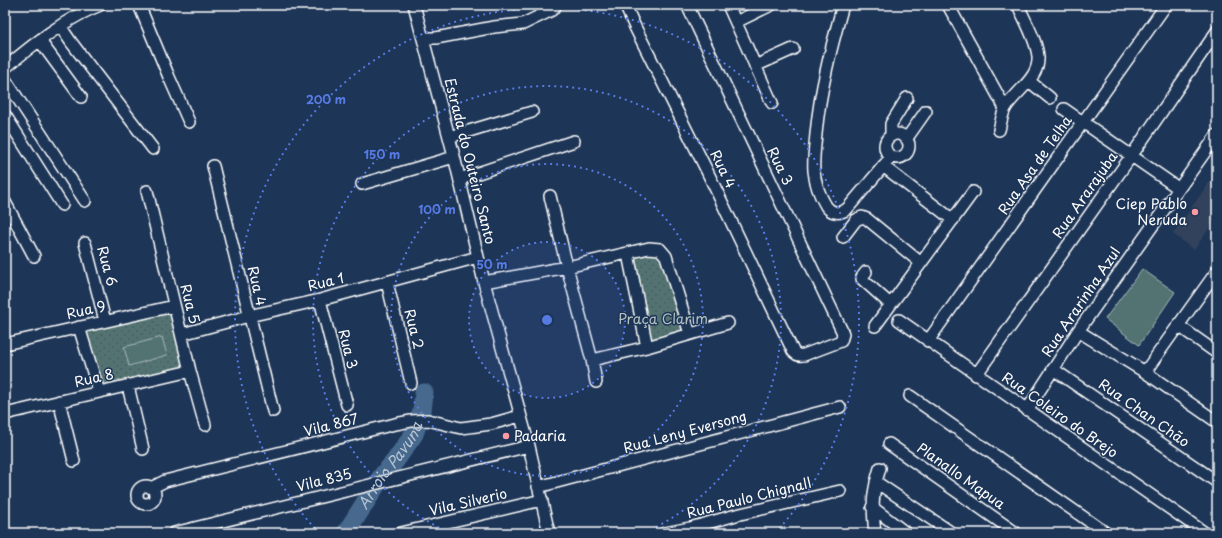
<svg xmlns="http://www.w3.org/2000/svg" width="1222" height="538" viewBox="0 0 1222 538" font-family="'Playpen Sans',sans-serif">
	<defs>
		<pattern id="grass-dots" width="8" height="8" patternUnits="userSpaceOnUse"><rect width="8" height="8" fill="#537373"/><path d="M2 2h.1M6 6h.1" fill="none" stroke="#4e5a5a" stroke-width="1.8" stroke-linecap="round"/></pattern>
	</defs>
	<rect width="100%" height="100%" fill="#1d3557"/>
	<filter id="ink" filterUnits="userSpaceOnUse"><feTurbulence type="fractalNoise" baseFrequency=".025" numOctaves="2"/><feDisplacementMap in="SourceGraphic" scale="8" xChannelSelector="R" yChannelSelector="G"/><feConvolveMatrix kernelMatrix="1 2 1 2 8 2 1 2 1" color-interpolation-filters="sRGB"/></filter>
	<g filter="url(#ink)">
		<path fill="#31425d" d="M1217,171v46l-23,33 -21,-16z"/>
		<path fill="url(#grass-dots)" stroke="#a9b9b9" d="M660,249l30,85 -43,13 -19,-93z
			M172,312l14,56 -84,18 -16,-55z"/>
		<path fill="#537373" stroke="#a9b9b9" d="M1142,269l33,23 -36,53 -34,-26z
			M162,337l5,18 -38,11 -5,-19z"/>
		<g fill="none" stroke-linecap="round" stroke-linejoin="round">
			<path stroke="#47698e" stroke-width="19" id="s1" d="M346,533l36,-57 13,-15 19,-27 8,-23 2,-18"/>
			<defs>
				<path id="minor" d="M139,5l30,72 20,45
					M414,5l39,147 31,130 45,164 20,87
					M625,5l10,22 72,144 86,180c3,4 6,5 11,4l37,-14 2,-7 -1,-3 -155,-326
					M728,5l44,98
					M843,5c-12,43 -23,85 -27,129 -1,12 -3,25 -2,37 1,12 6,25 12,35 6,8 14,8 21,3l44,-52
					M948,5l57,103
					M736,22l35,-17
					M60,26l11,16 82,107
					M423,38h13l58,-11 29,-3 29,-14 4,-5
					M40,41l41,56
					M755,66l38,-17
					M5,68c27,-23 61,-50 95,-63
					M5,79l80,122
					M1029,81l21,17
					M1064,109l114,79
					M5,115l57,90
					M999,130c2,-7 3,-17 7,-23 10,-16 34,-29 32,-51 -2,-17 -13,-35 -20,-51
					M885 146a12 12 0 1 1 24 0a12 12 0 1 1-24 0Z
					M891,136v-12l16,-26
					M449,137l83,-25
					M907,138l19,-27
					M213,166l60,245
					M883,166l70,54
					M460,179l114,-38
					M362,184l92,-27
					M147,191l43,180 15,54
					M550,196l17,71 25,93 4,22
					M5,202l29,54
					M843,237l13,-17 6,-3 5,2 54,44
					M85,243l20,78
					M628,254l19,93
					M866,272l-4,5v2l28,25
					M387,282l24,101
					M484,282l83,-15 82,-19 11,1 6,7 24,78
					M320,300l27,105
					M899,320l306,213
					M875,326l98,-134
					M1179,326l38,27
					M79,327l20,65
					M1078,331l67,41 72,50
					M182,334l67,-18 71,-16 158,-43
					M928,341l238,-336
					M5,344l169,-38
					M592,360l55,-13 81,-24
					M1053,369l164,113
					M1145,372l72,-101
					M976,375l156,-220 85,-124
					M128,386l15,63
					M910,396l196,137
					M59,401l15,60
					M1027,410l51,-79 139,-196
					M5,414l185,-43
					M889,444l127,89
					M876,482l76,51
					M137 495a9 9 0 1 1 18 0a9 9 0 1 1-18 0Z
					M538,487l302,-80
					M151,488l14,-7 230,-57 16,-3 17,-1 33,8 30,-4 29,-8
					M872,507l34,26
					M174,533l355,-87
					M401,533l141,-33
					M665,533l25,-5 46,-13 104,-24
					M875,533c-3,-27 -3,-39 5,-65"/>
			</defs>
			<use href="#minor" stroke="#fff" stroke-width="14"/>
			<use href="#minor" stroke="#1d3557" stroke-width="11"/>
		</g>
	</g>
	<circle cx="547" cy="320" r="78" fill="#567ae2" fill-opacity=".12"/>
	<g fill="none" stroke="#567ae2" stroke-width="2" stroke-dasharray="2 4">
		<circle cx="547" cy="320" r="78"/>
		<circle cx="547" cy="320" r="156"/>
		<path d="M450 533A234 234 0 1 1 644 533"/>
		<path d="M319 533A312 312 0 1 1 775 533"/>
	</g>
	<g fill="#ff9aa2" stroke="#1d3557" stroke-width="1.5">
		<circle cx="1195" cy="212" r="4"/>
		<circle cx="506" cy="436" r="4"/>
	</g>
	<g text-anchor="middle" stroke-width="3" stroke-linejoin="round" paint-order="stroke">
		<g font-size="14" fill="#fff" stroke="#1d3557">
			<text transform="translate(470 161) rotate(76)" y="5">Estrada do Outeiro Santo</text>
			<text transform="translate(1035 165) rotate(-55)" y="5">Rua Asa de Telha</text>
			<text transform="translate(780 166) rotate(64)" y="5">Rua 3</text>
			<text transform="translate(723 169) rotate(64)" y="5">Rua 4</text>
			<text transform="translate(1085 195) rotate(-55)" y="5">Rua Ararajuba</text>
			<text transform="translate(107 266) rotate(75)" y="5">Rua 6</text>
			<text transform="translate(326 282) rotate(-14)" y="5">Rua 1</text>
			<text transform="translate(257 286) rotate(77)" y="5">Rua 4</text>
			<text transform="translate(1081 302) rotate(-56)" y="5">Rua Ararinha Azul</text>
			<text transform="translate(190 304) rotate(76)" y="5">Rua 5</text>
			<text transform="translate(86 310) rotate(-13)" y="5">Rua 9</text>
			<text transform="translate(414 329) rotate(76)" y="5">Rua 2</text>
			<text transform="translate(348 349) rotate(76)" y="5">Rua 3</text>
			<text transform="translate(94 378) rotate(-13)" y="5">Rua 8</text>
			<text transform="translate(1144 413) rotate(35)" y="5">Rua Chan Chão</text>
			<text transform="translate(1060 415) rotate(35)" y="5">Rua Coleiro do Brejo</text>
			<text transform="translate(331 425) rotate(-14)" y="5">Vila 867</text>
			<text transform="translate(685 432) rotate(-15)" y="5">Rua Leny Eversong</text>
			<text transform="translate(961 476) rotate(35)" y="5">Planallo Mapua</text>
			<text transform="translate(324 480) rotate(-14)" y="5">Vila 835</text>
			<text transform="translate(749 498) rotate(-14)" y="5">Rua Paulo Chignall</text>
			<text transform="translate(468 502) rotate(-13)" y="5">Vila Silverio</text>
		</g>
		<g font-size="14" fill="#fff" stroke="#1d3557" text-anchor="end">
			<text x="1187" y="209">Ciep Pablo<tspan x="1187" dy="16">Neruda</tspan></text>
			<text x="514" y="441" text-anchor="start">Padaria</text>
		</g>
		<g font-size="14" fill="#b2c0c0" stroke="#1d3557">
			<text x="663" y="324">Praça Clarim</text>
		</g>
		<g font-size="15" font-style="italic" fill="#b5c3d2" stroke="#1d3557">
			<text dy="5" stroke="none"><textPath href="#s1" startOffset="81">Arroio Pavuna</textPath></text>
		</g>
	</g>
	<circle cx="547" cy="320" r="6" fill="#567ae2" stroke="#1d3557" stroke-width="2"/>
	<g font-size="12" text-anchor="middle" font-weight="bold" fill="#567ae2" stroke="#1d3557" stroke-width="3" stroke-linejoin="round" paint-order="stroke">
		<text x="326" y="104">200 m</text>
		<text x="382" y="159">150 m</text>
		<text x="437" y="214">100 m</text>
		<text x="492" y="269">50 m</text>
	</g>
	<rect width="1222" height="538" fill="none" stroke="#1d3557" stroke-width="20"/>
	<rect x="10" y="10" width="1202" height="518" fill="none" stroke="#fff" stroke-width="1.5" filter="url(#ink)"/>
</svg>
